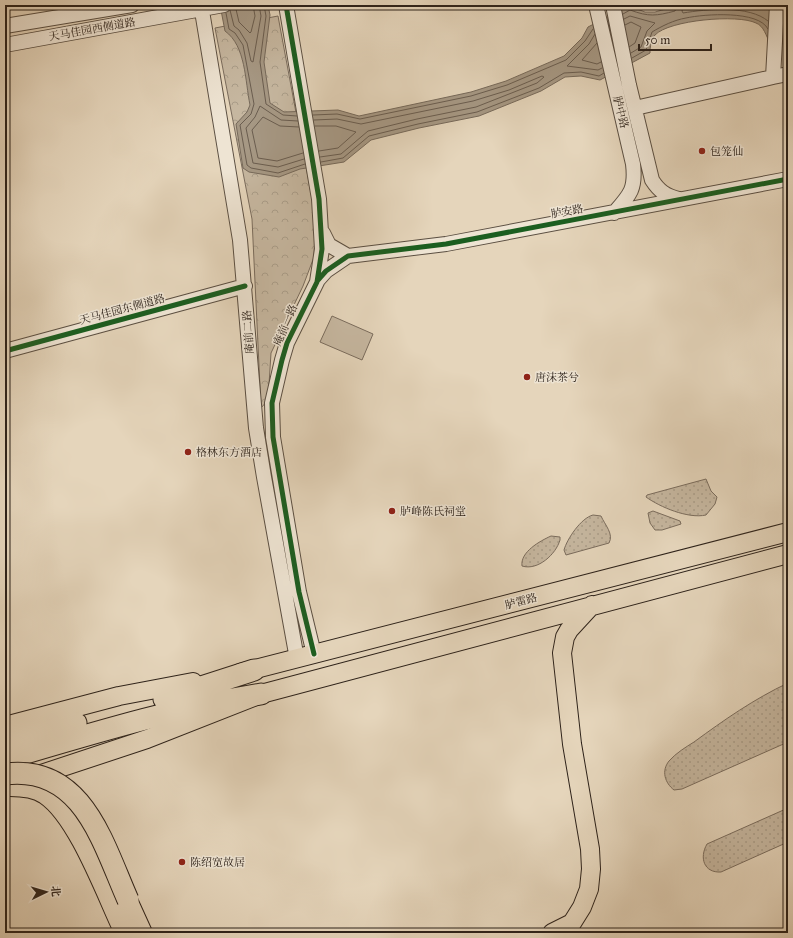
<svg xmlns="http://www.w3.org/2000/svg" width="793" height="938" viewBox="0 0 793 938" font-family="'IM FELL Great Primer','Noto Serif SC',serif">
	<defs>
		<pattern id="grass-dots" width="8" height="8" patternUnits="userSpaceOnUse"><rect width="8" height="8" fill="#c6b7a0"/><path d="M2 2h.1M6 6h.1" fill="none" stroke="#aa9d89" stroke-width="1.8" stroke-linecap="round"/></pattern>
		<pattern id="park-crowns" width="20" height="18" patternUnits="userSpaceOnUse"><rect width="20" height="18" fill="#c6b7a0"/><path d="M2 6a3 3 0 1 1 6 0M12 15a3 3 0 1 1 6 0" fill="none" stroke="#aa9d89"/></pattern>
	</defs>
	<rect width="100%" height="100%" fill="#e5d5bb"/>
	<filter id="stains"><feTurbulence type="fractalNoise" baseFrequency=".005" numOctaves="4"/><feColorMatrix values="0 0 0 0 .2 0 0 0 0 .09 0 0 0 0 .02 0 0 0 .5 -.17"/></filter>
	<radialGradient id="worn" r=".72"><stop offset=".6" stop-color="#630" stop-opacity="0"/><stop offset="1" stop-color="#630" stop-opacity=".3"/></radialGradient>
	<path fill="url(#grass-dots)" stroke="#7a6c5d" d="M706,479l5,12 6,6 -2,7 -9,11c-18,4 -46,-8 -60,-18l1,-2z
		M653,511l27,10 1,3 -19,6h-7l-5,-7 -2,-10z
		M593,515l8,1c4,9 13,18 8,27l-43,12 -2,-5c3,-11 17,-32 29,-35z
		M551,536l9,1v3c-4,14 -22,31 -38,26 -2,-14 18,-25 29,-30z
		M788,683v59l-106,47 -8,1c-9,-7 -13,-19 -5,-29 7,-8 17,-14 25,-19 30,-22 60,-43 94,-59z
		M788,808v34l-67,30c-17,1 -22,-14 -14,-28z"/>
	<path fill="url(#park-crowns)" stroke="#7a6c5d" d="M278,16l35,188 2,24 -1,29 -11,29 -32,67 -3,47 -7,8 -9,-189 -37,-191z"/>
	<path fill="#c6b7a0" stroke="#7a6c5d" d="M332,316l41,18 -11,26 -42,-18z"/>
	<path fill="#a69884" stroke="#76695a" d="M220,5h48l2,10 -6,47 6,41 14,9 54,-2 21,6 112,-24 35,-11 58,-25 18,-18 6,-11 41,-21 16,6h10l25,-7h108v34l-1,5 -17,-1c-4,-7 -6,-17 -14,-20 -18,-9 -87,-3 -101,12 -4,4 -5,12 -5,18l-50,27 -19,-4 -16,1 -24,14 -62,25 -60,12 -48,12 -27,22 -44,7 -21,8 -30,-5 -6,-4 -7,-44 11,-12 3,-7c-5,-24 -4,-59 -25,-74z"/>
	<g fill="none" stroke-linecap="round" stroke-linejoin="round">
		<path stroke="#6a5d4f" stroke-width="1" d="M235,5l4,17 11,11 1,-1 4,-16 -2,-11
			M264,5l2,11 -6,46 6,42 17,11 14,1
			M683,5l-1,6 1,2c24,-4 66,-8 85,8
			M230,10l4,16 5,4 8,13 4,18 2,1 8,-46 -2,-11
			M226,13l3,16 6,4 8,12 11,59 -3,10 -11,11 7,40 4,3 27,5 27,-9
			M623,14l7,-4c19,7 26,6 45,1l3,-6
			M624,19l6,-3 25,7 -8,8 -6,16 -10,6
			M625,25l6,-3 10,5 -6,16 -6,4
			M595,34l-6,10 -22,22 31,4 4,-2
			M597,43l-15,17 15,4 4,-2
			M632,58l14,-8 6,-18c10,-6 22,-12 34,-14 18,-4 73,-8 82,11
			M313,115l24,-1 23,5 111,-23 36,-11 59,-25 19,-19 8,-12
			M314,120l23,-1 24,5 112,-23 36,-11 33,-14 2,1 -7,6 -61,24 -59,12 -49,12 -27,23 -21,3
			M298,121l-17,-1 -21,-14 -5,11 -9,11 7,35 25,4 26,-8
			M315,126h21l20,6 -18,16 -19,3
			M299,127l-19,-1 -17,-9 -11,13 6,28 19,3 26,-8
			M321,162l22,-4 26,-22 49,-12 59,-12 62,-24 25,-15 17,-1 18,4 5,-3"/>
		<defs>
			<path id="minor" d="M201,5l39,235 16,188 8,49 33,182
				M286,5l33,194 3,50 -5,33 -30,61 -5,17 -10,43 1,34 26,155 15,62
				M596,5l37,159c3,25 -3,31 -19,49
				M613,5l16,80 23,95c7,11 14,16 27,19
				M777,5l-4,72 15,-3
				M5,26l127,-21
				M5,45l219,-40
				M635,108l138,-31
				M323,233l6,12 19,11
				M317,281l9,-10 22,-15 98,-12 342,-65
				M5,351l240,-65"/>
			<path id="major" d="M240,673l548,-141
				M5,726l114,-30 74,-14
				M5,786l142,-47 114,-45 527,-140
				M10,787c12,0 25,1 35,8 33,22 61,101 79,138
				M128,900l15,33
				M552,933l20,-10 10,-16 7,-18 2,-20 -1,-20 -18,-105 -10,-91 3,-16 4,-7 23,-25"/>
			<path id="highway" d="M164,699l90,-29
				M5,742l71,-19
				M5,759c85,-25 169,-51 256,-65"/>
		</defs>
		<use href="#minor" stroke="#5b4f42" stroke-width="16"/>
		<use href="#major" stroke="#2d221a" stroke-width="20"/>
		<use href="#highway" stroke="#2d221a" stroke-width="23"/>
		<use href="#minor" stroke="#eee4d3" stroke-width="14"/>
		<use href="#major" stroke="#e5d5bb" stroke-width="18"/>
		<use href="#highway" stroke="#e5d5bb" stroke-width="21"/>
		<defs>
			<path id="highway-bridge" d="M5,774c78,-10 98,70 123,126"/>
		</defs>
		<use href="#highway-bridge" stroke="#2d221a" stroke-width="23" stroke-linecap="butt"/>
		<use href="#highway-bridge" stroke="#e5d5bb" stroke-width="21"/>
		<defs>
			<path id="cycleway" d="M286,5l33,194 3,50 -5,33 -30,61 -5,17 -10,43 1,34 26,155 15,62
				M318,280l8,-9 22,-15 98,-12 342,-65
				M5,351l240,-65"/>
		</defs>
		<use href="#cycleway" stroke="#eee4d3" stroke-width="8"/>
		<use href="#cycleway" stroke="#1b5e20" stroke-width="5"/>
	</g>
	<g fill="#8f2418" stroke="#eee4d3" stroke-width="1.5">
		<circle cx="702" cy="151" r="4"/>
		<circle cx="527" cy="377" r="4"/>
		<circle cx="188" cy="452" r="4"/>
		<circle cx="392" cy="511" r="4"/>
		<circle cx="182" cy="862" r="4"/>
	</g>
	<g text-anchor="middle" stroke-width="3" stroke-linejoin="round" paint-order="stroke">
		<g font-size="11" fill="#2d221a" stroke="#eee4d3">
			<text transform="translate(92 29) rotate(-10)" y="4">天马佳园西侧道路</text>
			<text transform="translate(621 112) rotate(76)" y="4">胪中路</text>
			<text transform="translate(567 211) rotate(-10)" y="4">胪安路</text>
			<text transform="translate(122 309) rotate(-15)" y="4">天马佳园东侧道路</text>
			<text transform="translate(285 325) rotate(-67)" y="4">庵前一路</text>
			<text transform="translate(248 332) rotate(-94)" y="4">庵前二路</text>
			<text transform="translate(521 601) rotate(-15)" y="4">胪雷路</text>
		</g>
		<g font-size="11" fill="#2d221a" stroke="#eee4d3" text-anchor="start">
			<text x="710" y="155">包笼仙</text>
			<text x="535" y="381">唐沫茶兮</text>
			<text x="196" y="456">格林东方酒店</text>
			<text x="400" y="515">胪峰陈氏祠堂</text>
			<text x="190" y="866">陈绍宽故居</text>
		</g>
	</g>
	<rect width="793" height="938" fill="none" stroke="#e5d5bb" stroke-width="20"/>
	<rect x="6" y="6" width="781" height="926" fill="none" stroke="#2d221a" stroke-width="2"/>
	<rect x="10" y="10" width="773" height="918" fill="none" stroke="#2d221a"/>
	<g transform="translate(46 892) rotate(85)" stroke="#eee4d3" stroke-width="3" paint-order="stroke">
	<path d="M0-3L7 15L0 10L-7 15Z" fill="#2d221a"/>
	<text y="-6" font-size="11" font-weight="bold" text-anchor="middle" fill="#2d221a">北</text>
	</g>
	<path d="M639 44v6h72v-6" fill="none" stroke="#2d221a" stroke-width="2"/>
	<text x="645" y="44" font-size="12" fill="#2d221a" stroke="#eee4d3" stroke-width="3" paint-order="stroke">50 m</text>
	<rect width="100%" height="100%" filter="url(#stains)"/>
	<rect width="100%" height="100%" fill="url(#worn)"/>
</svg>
